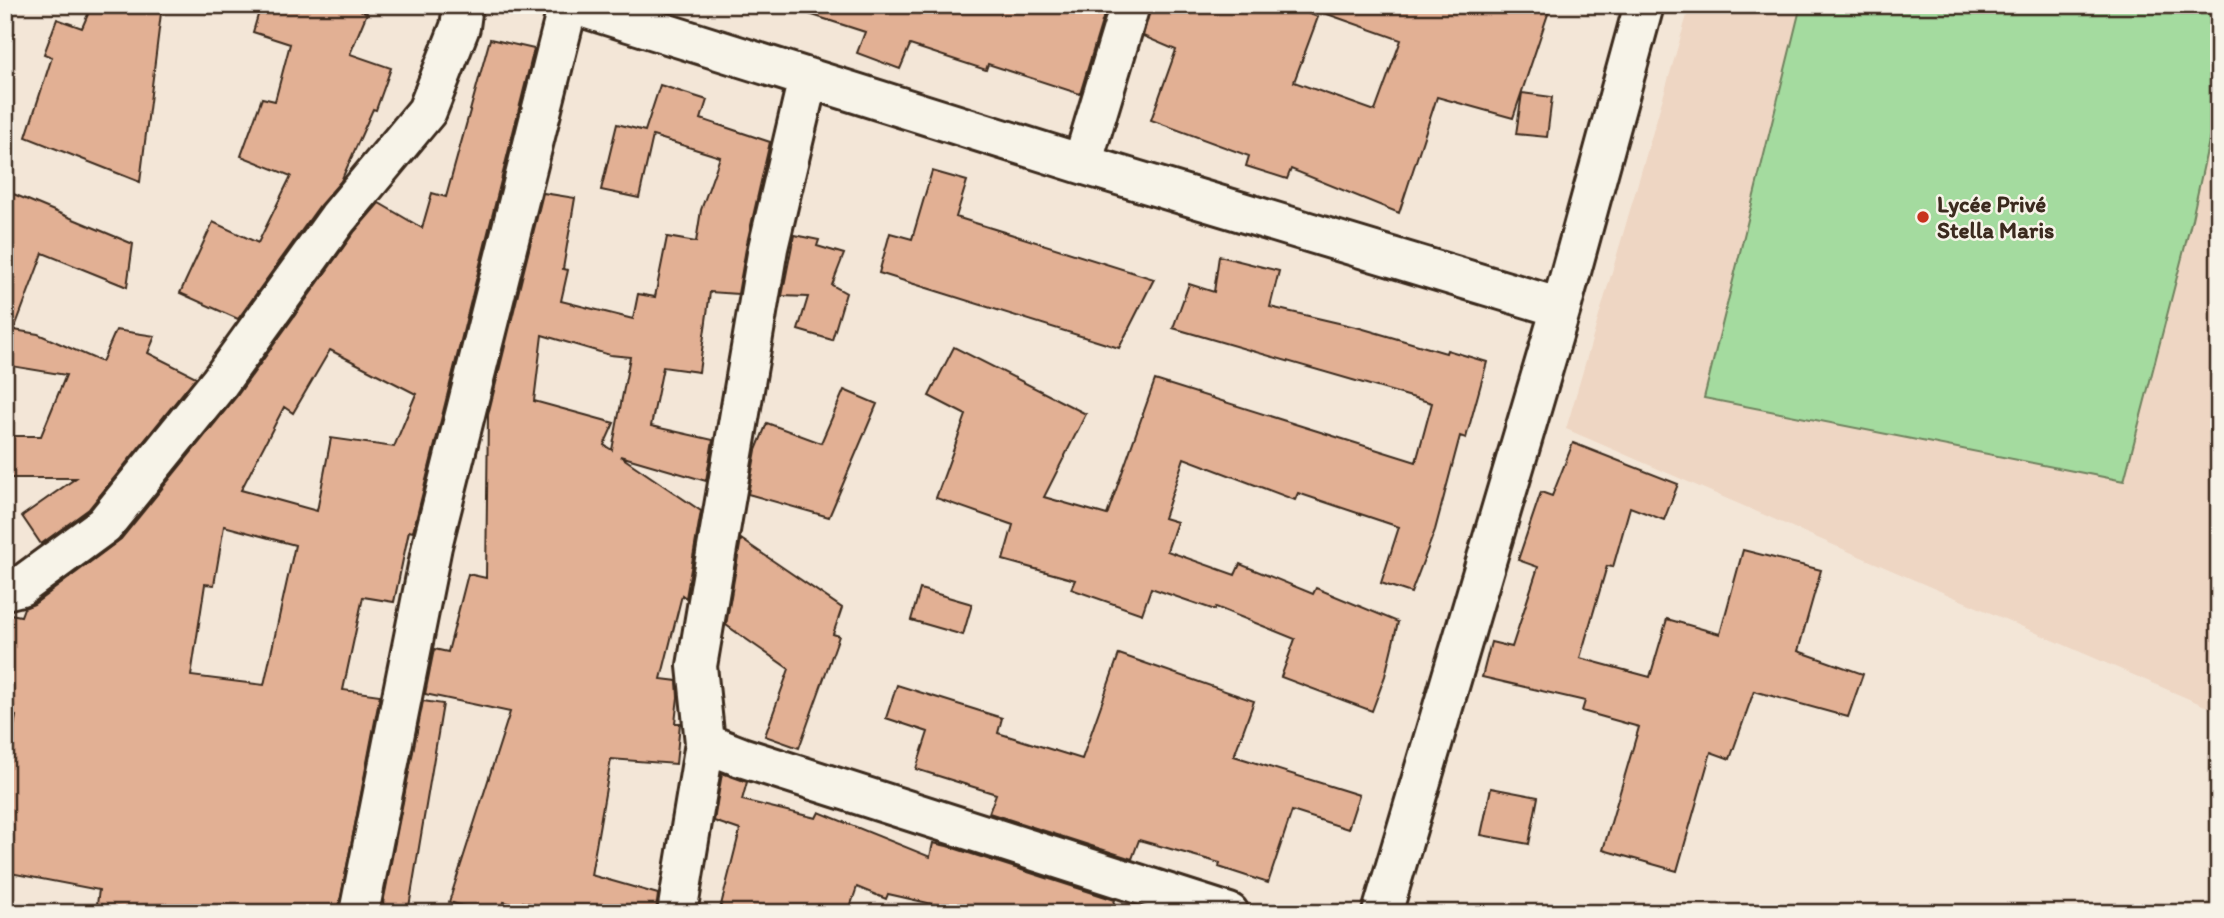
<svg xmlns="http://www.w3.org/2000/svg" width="2224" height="918" viewBox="0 0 2224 918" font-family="Itim,sans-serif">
	<rect width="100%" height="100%" fill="#f3e6d7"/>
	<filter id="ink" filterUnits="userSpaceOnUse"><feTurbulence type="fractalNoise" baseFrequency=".0143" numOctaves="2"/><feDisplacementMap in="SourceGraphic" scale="14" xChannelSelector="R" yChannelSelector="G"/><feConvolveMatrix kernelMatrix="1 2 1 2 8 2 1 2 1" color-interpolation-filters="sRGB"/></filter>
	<g filter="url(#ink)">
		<path fill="#eed6c3" d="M1690,5h529v707l-653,-283z"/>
		<path fill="#a4db9f" stroke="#70825e" stroke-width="2" d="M1801,5h418v90l-27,124 -68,262 -420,-83z"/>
		<path fill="#e2b094" stroke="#3b2a1e" stroke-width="2" fill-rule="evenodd" d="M92,5h70l-22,177 -114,-45 26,-80 -8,-3 13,-35 25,9z
			M261,5h88l18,8 -17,41 41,14 -15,42 -3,-1 -32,72 -21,24 -82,114 -58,-26 33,-71 45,21 33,-67 -50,-20 21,-58 13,3 15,-57 -37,-12z
			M805,5h302l-27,89 -92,-30 -2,6 -76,-25 -10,24 -43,-16 8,-21 -62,-20z
			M1151,5h134l33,12 -24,65 81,29 26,-71 -85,-30 1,-5h234l-38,113 -76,-21 -38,116 -108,-44 -4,10 -41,-13 3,-10 -98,-36 25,-70 -33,-14z
			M490,39l44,10 -121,483 -4,-1 -15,71 -31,-5 -20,93 37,5 -42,218h-187l-54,-9 2,-14 -94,-18v-100l11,-56 -11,-2v-101l16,3 3,-8 10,-4 87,-65 116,-143 118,-165 24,-28 43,25 10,-35 14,4zM330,350l86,44 -22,53 -63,-9 -14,73 -76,-21 43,-83 9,6zM224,526l71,19 -31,140 -73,-9 14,-92 9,1z
			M660,85l47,15 -6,19 69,23 -23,101 -9,51 -28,-2 -11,80 -36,-5 -12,59 62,14 -7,41 -86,-25 81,55 -15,87 -4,-3 -21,84 16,2 1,16 -3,26h5l-4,41 -65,-5 -20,116 67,19 -2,19h-88l-45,-11 -1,4 -18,-4 -3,11h-13l-39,-11 61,-190 -85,-18 9,-45 14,3 20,-78 18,4 2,-163 55,-222 32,5 -12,71 5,1 -7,31 72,18 5,-25 17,3 12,-60 29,5 5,-32 19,-53 -67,-21 -14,62 -38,-8 16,-66 28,7zM542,335l68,20 20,2 -18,93 -8,-5 10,-22 -80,-22z
			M1522,93l30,4 -5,40 -31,-3z
			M932,171l35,10 -11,36 198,62 -35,69 -240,-75 11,-40 22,6z
			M11,193l122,51 -6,43 -84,-34 -29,77 24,4 64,28 14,-32 39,6 -7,17 48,24 -107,132 -48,35 -19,-28 54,-38h-71v-42h36l25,-61 -61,-10v-150z
			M794,235l25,5 -2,6 27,8 -12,31 14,8 -14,47 -34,-10 10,-33 -26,-1z
			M1219,256l60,15 -9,36 90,21 86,25 1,-3 40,12 -21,76 -6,-2 -25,94 -24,63 -30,-10 18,-56 -101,-34 -3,7 -111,-42 -20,60 13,4 -10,29 68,24 5,-11 73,30 3,-6 82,34 -13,54 -13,35 -91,-34 14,-38 -79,-32 -1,3 -64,-22 -9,26 -71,-25 4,-9 -72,-20 10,-35 -77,-27 30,-83 -37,-19 25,-49 132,67 -42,83 63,18 48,-135 261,82 16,-59 -259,-75 16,-44 25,8z
			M844,390l33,14 -48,113 -81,-23 8,-44 11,-27 54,20z
			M1573,443l105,41 -14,36 -34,-13 -17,60 -6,-1 -27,92 70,19 17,-58 53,15 23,-84 78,20 -23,81 65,23 -15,43 -94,-26 -24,68 -19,-7 -34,119 -74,-21 36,-123 -57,-16 3,-10 -103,-24 9,-35 21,5 26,-80 -20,-7 23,-68 11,4z
			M741,539l101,69 -9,26 6,2 -40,112 -34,-12 24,-67 -63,-44z
			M920,589l52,15 -9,31 -52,-15z
			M1119,654l135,47 -20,55 125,39 -11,34 -56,-18 -24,72 -49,-16 1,-4 -81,-23 -7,19 -143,-46 7,-19 -80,-25 12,-37 -42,-14 11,-33 105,33 -4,15 84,26z
			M423,701l20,3 -35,209h-27z
			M722,773l25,9 -5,18 74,18 3,-6 111,45 3,-14 14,3 168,54 -5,13h-138l-84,-19 -2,5 -29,-12 -9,26h-129l21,-83 -26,-9z
			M1491,788l47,9 -9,47 -48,-9z"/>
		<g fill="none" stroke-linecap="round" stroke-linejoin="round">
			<defs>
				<path id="street" d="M575,5l507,159 479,144
					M1082,164l48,-159
					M5,590l16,-4 83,-61 115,-142 119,-165 89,-107 33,-84 3,-22
					M705,743l-8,-77 71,-418 40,-170
					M359,913l73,-367 136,-541
					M677,913l28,-170 36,14 488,156
					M1382,913l179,-605 83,-303"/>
			</defs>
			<use href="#street" stroke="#3b2a1e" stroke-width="44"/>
			<use href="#street" stroke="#f7f3e8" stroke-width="38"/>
		</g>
	</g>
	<circle fill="#c8321e" stroke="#f7f3e8" stroke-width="2.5" cx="1923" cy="217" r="7"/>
	<g text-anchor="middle" stroke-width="5" stroke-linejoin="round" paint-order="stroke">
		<g font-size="23" font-weight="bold" fill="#3b2a1e" stroke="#f7f3e8" text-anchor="start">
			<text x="1937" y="212">Lycée Privé<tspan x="1937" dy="26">Stella Maris</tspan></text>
		</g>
	</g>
	<rect width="2224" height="918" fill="none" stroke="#f7f3e8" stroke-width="28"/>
	<rect x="14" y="14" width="2196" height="890" fill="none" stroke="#3b2a1e" stroke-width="2.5" filter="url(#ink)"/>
</svg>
